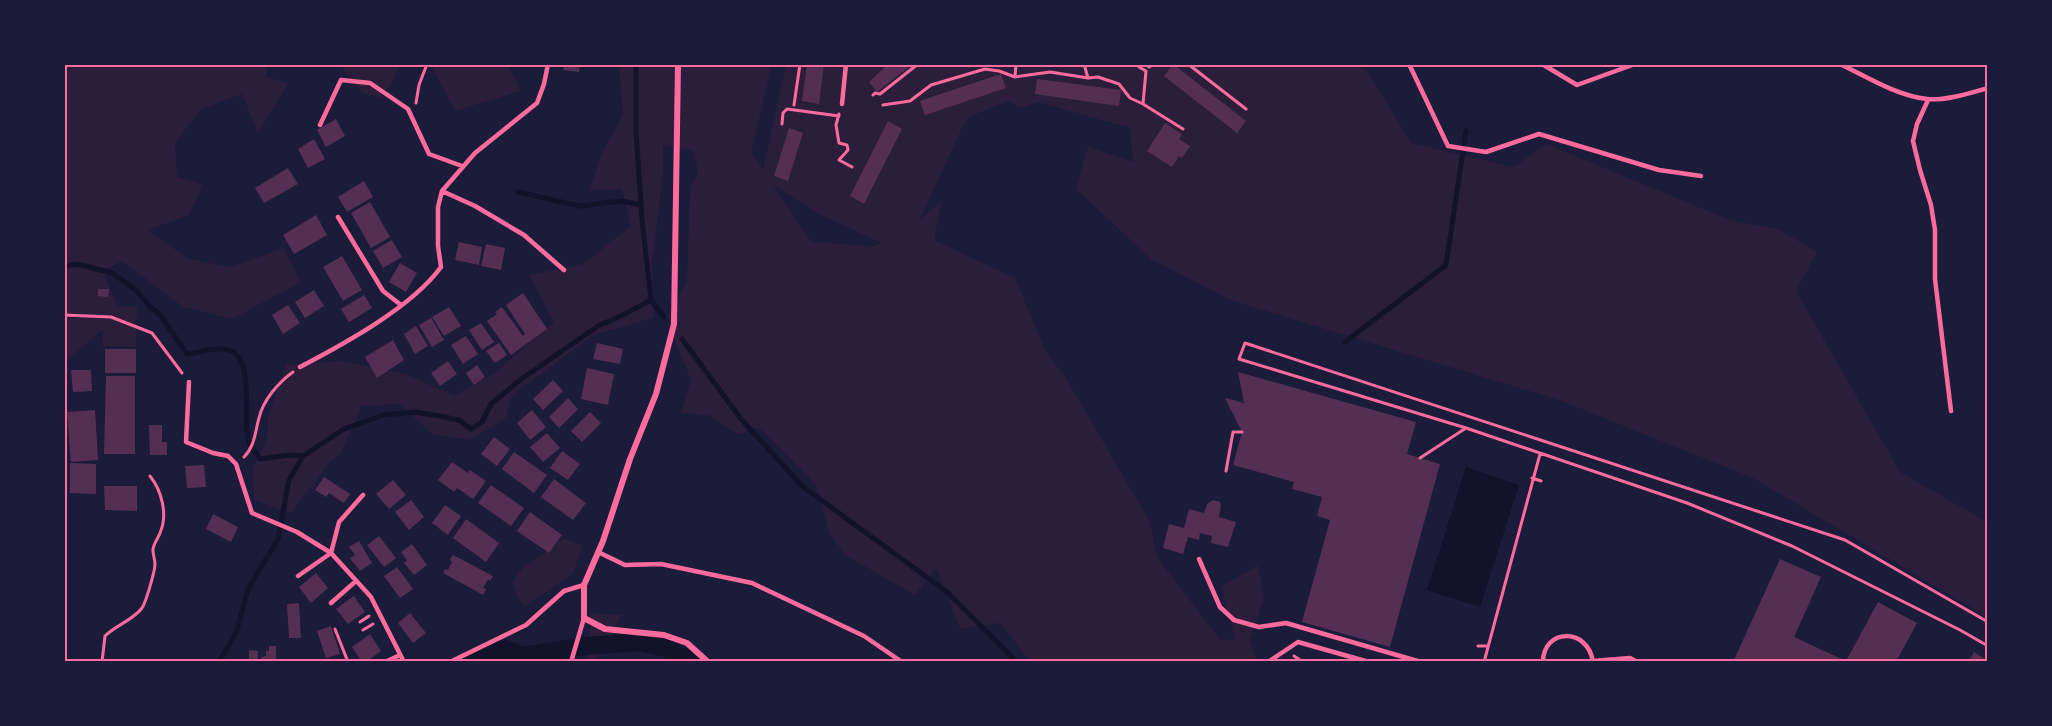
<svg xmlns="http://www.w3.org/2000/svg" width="2052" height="726" viewBox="0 0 2052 726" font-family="'Source Serif 4',serif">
	<rect width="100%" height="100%" fill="#1b1b3a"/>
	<path fill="#2a1e3b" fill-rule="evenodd" d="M65,65h203l-2,11 22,8 -30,49 -16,-39 -41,15 -26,34 2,34 26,8 -14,30 -42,15 42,29 43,8 51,-19 18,34 -69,37 -49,-12 -61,-46 -19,10 14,35 20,1 -1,40 -33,-1v-17l-38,33z
		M340,65h59l-5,15 -14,18 -18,-5z
		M431,65h77l13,26 -66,20z
		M619,65h153l-21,88 12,17 23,-105h570l11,6 44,72 103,24 32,-23 184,76 48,9 39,23 -21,39 104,181 87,50v95l-234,-139 -194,-78 -326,-99 -81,-41 -76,-71 12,-42 45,15 -3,-34 -92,-26 -17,6 -13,-7 -37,15 -8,10 -43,93 22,-18 -8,39 81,38 30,72 21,28 84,144 7,35 64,84 14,-3 -14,-51 37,-22 6,34 -14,41 7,21h-227l-30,-38 -40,6 -24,-61 -21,27 -70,-40 -15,-21 -15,-51 -56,-55 -21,6 -30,-19 -27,-2 10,-33 -17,-41 -6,-23 19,-35 3,-93 8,-14 -4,-23 -31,-7v31l-11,89 1,54 -59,17 -82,60 -6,23 -35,22 -39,-6 -32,-30 -38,2 -21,47 -12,10 -38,50 -37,-13 -1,-32 15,-33v-18l18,-52 55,-4 65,13 48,22 40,-23 60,-51 -25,-47 54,-11 48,-38 -9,-37h-32l11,-34 22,-40zM773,185l48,30 61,28 -9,3 -62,-4z
		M564,538l18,8 -9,27 -48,34 -7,-9 -6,-16 10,-13z
		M590,613l32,2 -27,46 -6,1z"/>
	<path fill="#12122b" d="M1466,467l53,18 -39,122 -53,-17z"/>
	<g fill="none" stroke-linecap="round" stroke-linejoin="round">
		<path stroke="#12122b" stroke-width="5" d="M636,64v68l6,87 9,81 13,17
			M518,192l61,14 43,-5 19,4
			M64,266l13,-2 35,9 24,17 13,16 11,9 27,39c11,-1 27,-7 38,-5 33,5 16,72 24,94 2,5 8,11 11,16l30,-4 13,1
			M682,339l59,80 61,67 145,106 70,70
			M1345,342l101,-77 20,-134
			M219,662l17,-29 12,-44 30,-50 11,-59 14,-24 41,-27 40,-14 31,-3 24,4 20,4 12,9 11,-7 9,-18 29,-24 78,-54 25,-11 28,-15"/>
		<path stroke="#12122b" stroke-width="18" d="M470,662l22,-10 14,-3 16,7 64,-10 53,-4 27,6 26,14"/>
	</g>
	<path fill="#542f53" d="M564,64h16l-1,8 -16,-2z
		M807,64h17l-5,40 -17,-3z
		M888,64h25l-36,28 -8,-10z
		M1173,64l73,57 -9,12 -73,-57z
		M1001,74l5,14 -81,27 -5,-14z
		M1037,79l84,11 -2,16 -84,-12z
		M336,119l9,17 -19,11 -9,-17z
		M888,121l14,8 -38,75 -14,-8z
		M1165,123l17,11 -3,5 11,7 -8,12 -3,-2 -7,11 -25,-16z
		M789,128l14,5 -15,48 -14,-5z
		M314,139l11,20 -17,9 -10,-19z
		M288,168l10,16 -34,19 -9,-15z
		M364,181l9,16 -26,15 -9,-15z
		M370,202l20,35 -19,11 -20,-35z
		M316,215l11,20 -33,19 -11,-19z
		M392,240l10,17 -19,11 -10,-17z
		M459,242l23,5 -3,18 -24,-5z
		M486,244l19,4 -4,22 -20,-4z
		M342,256l20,34 -19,11 -20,-34z
		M400,263l17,10 -11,19 -17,-10z
		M98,289h11l-1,8 -10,-1z
		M314,290l10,16 -19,12 -10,-16z
		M523,293l24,36 -36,26 -24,-34 10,-7 -2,-2 7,-5 21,29 2,-2 -19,-29z
		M364,295l8,13 -23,14 -8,-13z
		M288,305l12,18 -17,11 -11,-19z
		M449,307l12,19 -17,10 -12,-19z
		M431,318l13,22 -12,7 -13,-22z
		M481,323l13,19 -12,8 -13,-20z
		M416,326l12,20 -13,8 -11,-20z
		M466,336l12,18 -15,10 -12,-19z
		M393,340l11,20 -27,18 -12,-21z
		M499,343l8,12 -12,8 -9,-12z
		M597,343l26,6 -3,15 -27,-5z
		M105,349h31v24h-31z
		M448,361l9,13 -17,12 -9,-13z
		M477,365l8,12 -11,8 -8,-12z
		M587,368l27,6 -6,31 -27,-6z
		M71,370h20l1,21 -19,1z
		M1238,372l178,50 -9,32 33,10 -50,183 -88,-25 28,-102 -13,-4 5,-19 -30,-8 2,-7 -61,-17 9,-33 -17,-34 19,5z
		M106,376h29v78h-31z
		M553,380l10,11 -20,19 -10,-11z
		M568,398l10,11 -19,19 -10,-11z
		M95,410l3,50 -27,2 -4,-50z
		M532,410l14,17 -16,13 -13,-17z
		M590,412l11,11 -19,19 -11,-11z
		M149,425h13v17h5v13h-17z
		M547,433l13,15 -17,14 -13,-15z
		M494,437l16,12 -13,17 -16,-12z
		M562,451l18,13 -12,16 -18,-12z
		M514,452l33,23 -13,18 -32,-24z
		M452,462l16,11 2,-3 16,11 -13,18 -16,-11 -3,4 -16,-12z
		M70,463l26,1v30l-26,-1z
		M204,465l2,22 -19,1 -2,-22z
		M324,477l26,17 -6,9 -15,-10 -3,4 -11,-7z
		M554,479l32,24 -13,17 -32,-23z
		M393,480l13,15 -17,14 -13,-15z
		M491,485l33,23 -13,18 -33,-23z
		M104,486h33v25l-32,-1z
		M411,500l13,17 -15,13 -14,-18z
		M1213,500l7,2 1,4 -2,11 17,5 -8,25 -17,-4 1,-7 -12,-3 -1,7 -11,-3 -5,17 -20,-6 6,-24 15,4 5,-19 15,4 3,-9z
		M445,505l16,11 -13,19 -16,-12z
		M530,512l32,23 -13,18 -32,-22z
		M213,514l25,13 -7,15 -25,-13z
		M466,519l33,24 -13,19 -33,-24z
		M379,536l17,22 -12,9 -17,-22z
		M359,541l13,22 -12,8 -10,-13 5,-3 -6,-8z
		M412,544l15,21 -13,10 -10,-12 3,-3 -6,-8z
		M453,555l40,21 -3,5 -2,-2 -5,9 3,1 -3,6 -40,-22 2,-4 3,1 4,-8 -2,-2z
		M1780,559l41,18 -27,60 52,24 32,-59 39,21 -21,39h-163z
		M397,567l16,22 -13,9 -16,-22z
		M316,573l12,15 -17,15 -12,-16z
		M354,596l11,16 -17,12 -12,-15z
		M299,603l2,35h-12l-2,-34z
		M410,613l16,20 -13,10 -15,-20z
		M331,626l9,28 -14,4 -9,-27z
		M370,634l11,17 -15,11h-4l-10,-15z
		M269,646h7v16h-15v-5l5,-1v-5h3z
		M249,650l9,1v11h-9z
		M1974,652l14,9v1h-20z"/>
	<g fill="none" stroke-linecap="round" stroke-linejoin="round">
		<path stroke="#ff6b9d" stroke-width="3" d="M1084,64l4,14
			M1139,64v3l7,4 -3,33 40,25
			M1188,64l58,45
			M1149,67l4,-3
			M1015,77l1,-13
			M873,95l2,-2 5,1 38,-30
			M416,103l3,-18 8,-21
			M794,105l6,-41
			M883,105l27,-4 21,-16 54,-16 14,2 16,6 35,-5 38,6 10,-1 21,7 11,14 13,6
			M839,114l-3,11 3,18 8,2 1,5 -9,10 13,7
			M782,124l1,-11 4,-4 52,7
			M64,315l47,2 41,16 30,40
			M244,457c11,-11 11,-25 15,-39 4,-18 20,-36 34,-46
			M1420,458l46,-30
			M1226,471l7,-39h9
			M1532,478l9,3
			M360,622l9,-6
			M1988,622l-143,-82 -600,-197 -6,16 227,69 221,75 105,43 168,84 28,16
			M335,629l13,33
			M363,630l10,-6
			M1478,646h9
			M1294,656l9,6
			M102,662l3,-26c11,-11 27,-15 37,-28 4,-6 13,-37 13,-44 0,-4 -2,-9 -2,-14 0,-6 5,-11 7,-17 8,-18 2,-42 -10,-57
			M1484,662l56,-208"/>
		<path stroke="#ff6b9d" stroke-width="4.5" d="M1409,64l39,82 38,6 53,-18 120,36 42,6
			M1542,64l35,21 58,-21
			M1840,64c27,13 57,32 87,35 17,2 44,-6 61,-11
			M1928,100l-11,24 -4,17 7,29 11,35 4,25v49l16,132
			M842,104l4,-40
			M320,125l21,-45 29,3 38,26 21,45 33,12
			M442,191l33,15 49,29 40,35
			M338,217l45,74 18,14
			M300,367c44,-23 112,-60 141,-100l-3,-21v-39l4,-16 33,-38 62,-50 7,-19 4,-20
			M189,382l-3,60 27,11 15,3 8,8 16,49 45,19 34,21 40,44 32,63 3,2
			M598,552l27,13 36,-1 91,19 112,53 38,26
			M1199,559l21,48 14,13 25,7 27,-4 135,39
			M298,576l33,-23 8,-31 24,-27
			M331,603l25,-22
			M1593,661l37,-3 7,4
			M385,662l15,-7
			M450,662l76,-37 38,-34 20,-6
			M571,662l13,-44
			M1268,662l30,-20 71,20
			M1543,662c0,-34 45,-35 50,0"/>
		<path stroke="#ff6b9d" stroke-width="6" d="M678,64l-4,260 -18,70 -26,65 -27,82 -19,44v33l21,11 59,6 23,8 21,19"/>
	</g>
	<rect width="2052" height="726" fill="none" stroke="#1b1b3a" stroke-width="132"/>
	<rect x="66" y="66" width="1920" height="594" fill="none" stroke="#ff6b9d" stroke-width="2"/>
</svg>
